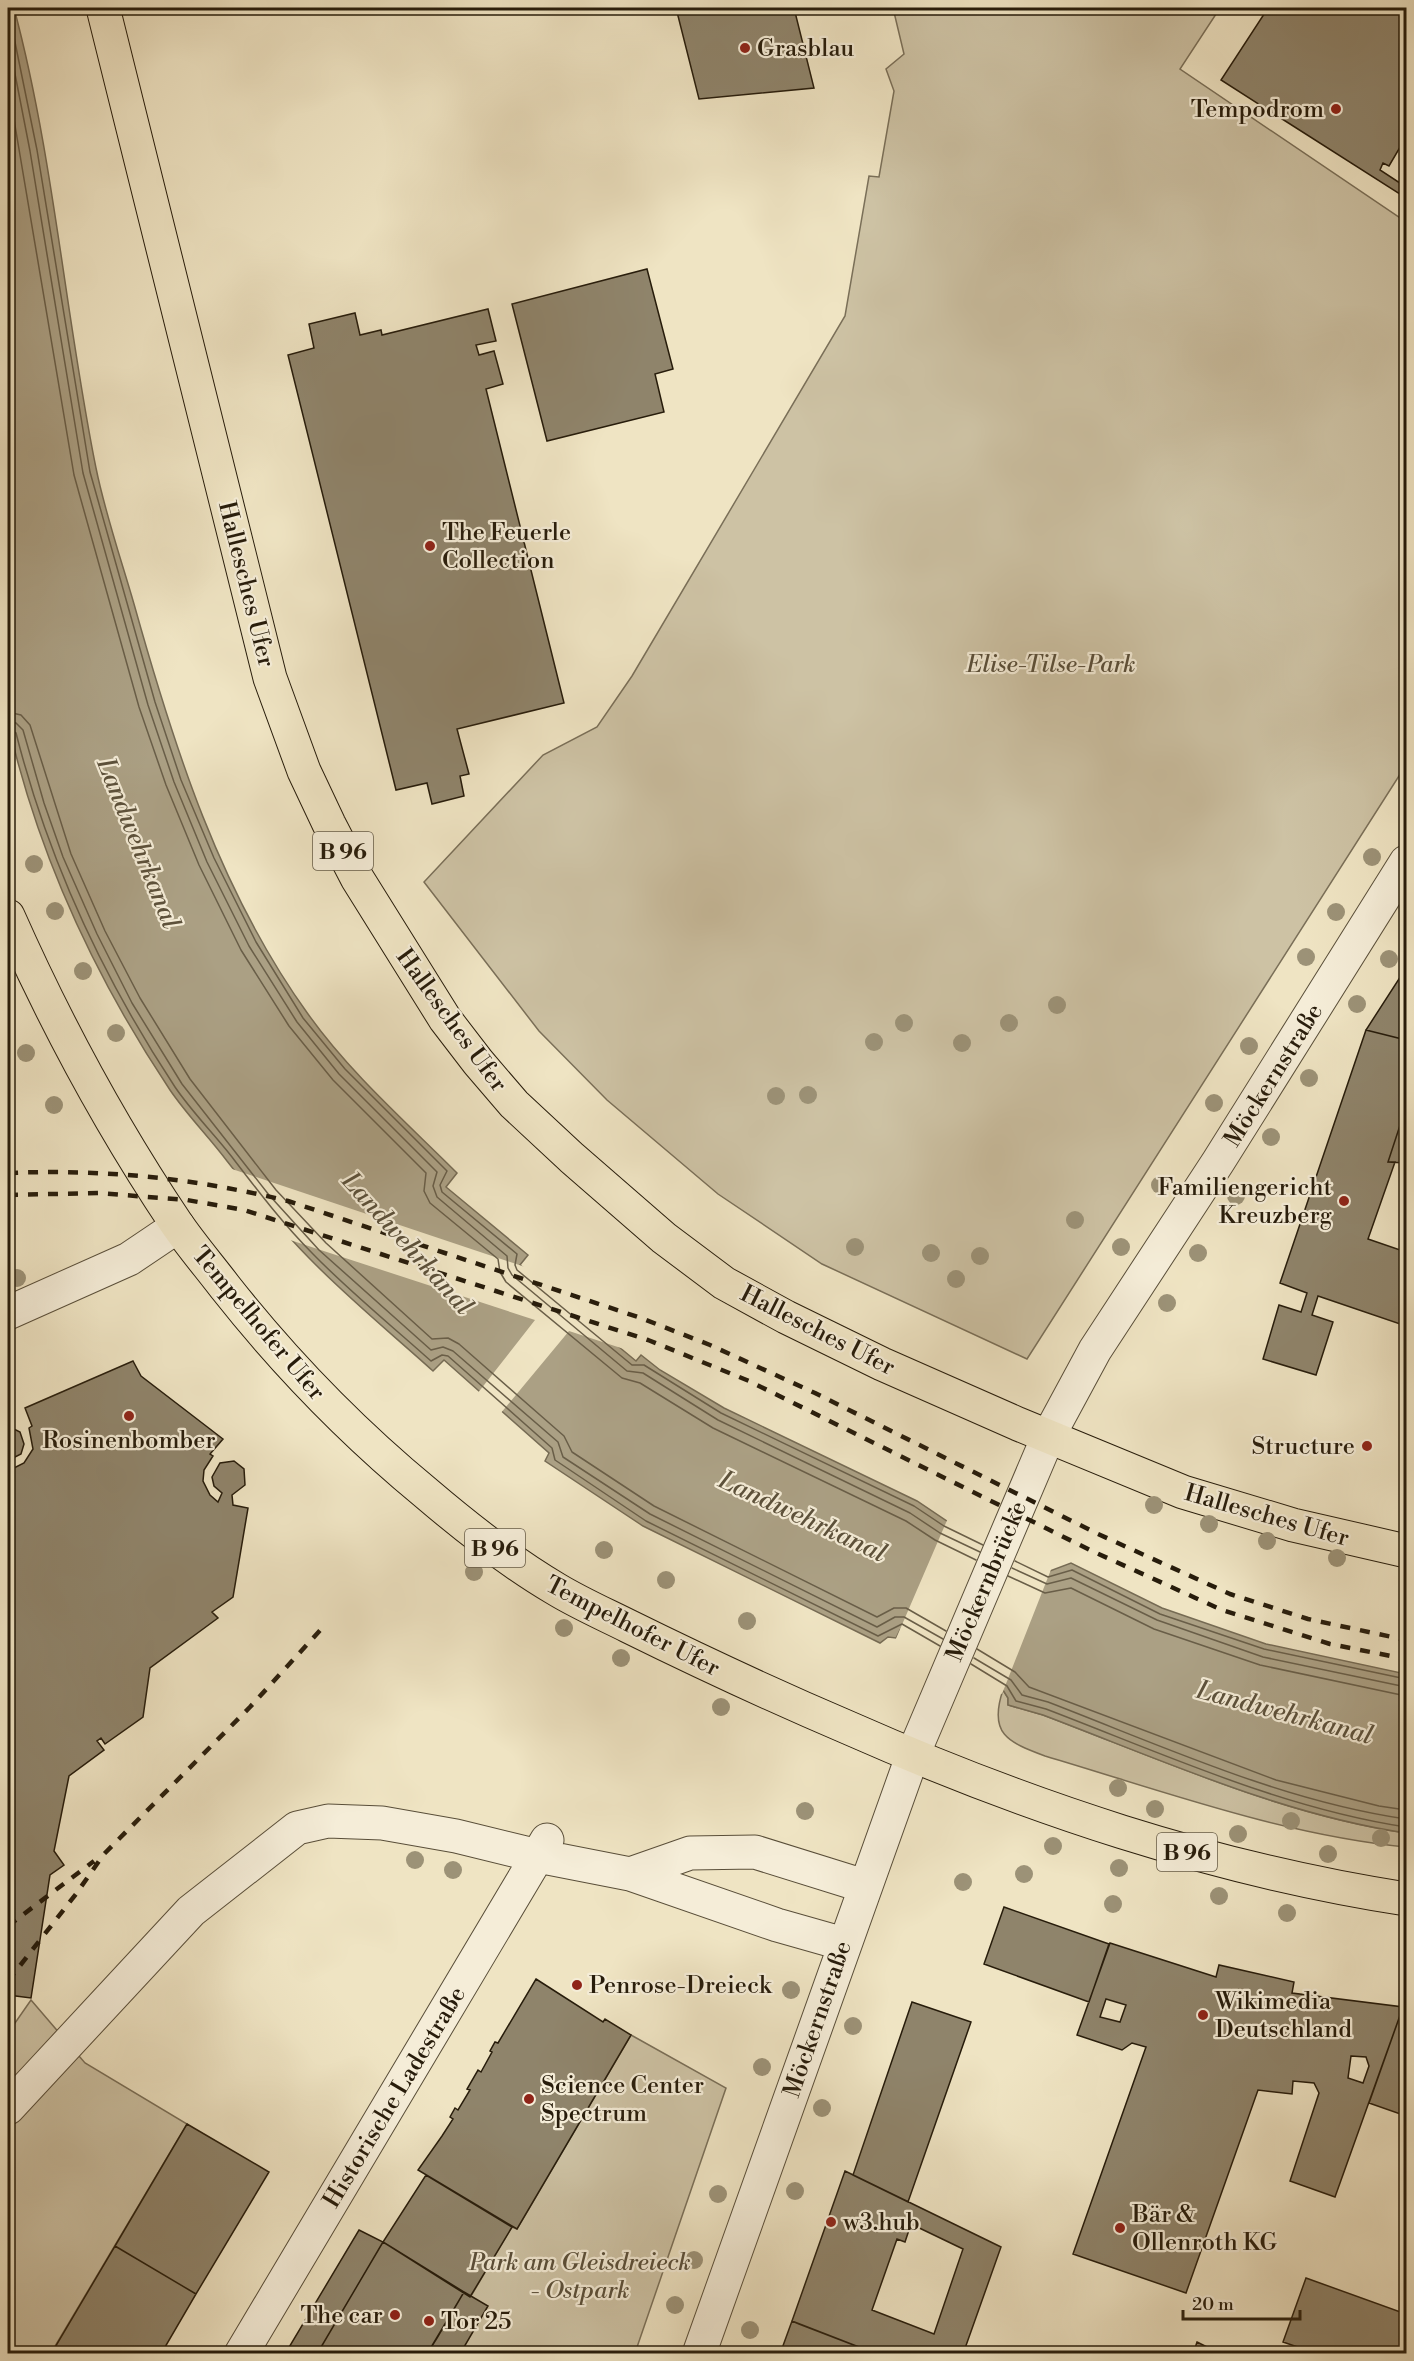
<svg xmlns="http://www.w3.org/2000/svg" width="1414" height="2361" viewBox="0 0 1414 2361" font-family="'Libre Bodoni',serif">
	<rect width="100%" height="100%" fill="#efe4c3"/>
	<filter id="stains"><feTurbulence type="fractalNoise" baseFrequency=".00333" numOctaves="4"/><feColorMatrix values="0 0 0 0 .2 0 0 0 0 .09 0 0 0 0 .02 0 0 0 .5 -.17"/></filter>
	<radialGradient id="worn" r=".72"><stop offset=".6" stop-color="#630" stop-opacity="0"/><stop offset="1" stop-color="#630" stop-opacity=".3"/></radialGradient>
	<path fill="#cdc2a4" stroke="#7a6f58" stroke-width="1.5" d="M893,8h327l-40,61 226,153v543l-379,594 -205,-95 -104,-70 -111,-94 -68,-69 -115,-149 119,-127 54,-28 35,-51 213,-360 24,-140 10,1 15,-86 -8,-22 18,-15z
		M1003,1690l5,8v7l35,10c119,45 237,99 363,118v14c-123,-12 -243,-56 -361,-91 -37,-14 -57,-22 -42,-66z
		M31,2000l54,63 102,61 -136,229 -43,1v-321z
		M631,2035l95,53 -91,265h-170l-28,-15 34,-42 41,-69 5,2z"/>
	<path fill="#aba084" stroke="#766b54" stroke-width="1.5" d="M8,8h6c40,150 51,307 82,460 9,45 25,91 38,136 40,143 86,288 174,410 42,59 98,108 149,159l-11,14 82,68 -8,10 116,96 5,-6 19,15 64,38 193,93 30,20 103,50 21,-8 91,45 104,36 140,30v159c-126,-19 -244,-73 -363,-118l-35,-10v-7l-5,-8 -103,-60 -4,8 -8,-1 -8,6 -237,-117 -98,-65 4,-8 -105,-93 -11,11c-41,-37 -85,-73 -124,-113 -30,-30 -55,-63 -82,-97 -18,-24 -40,-46 -57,-71 -74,-111 -132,-236 -162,-367z"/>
	<path fill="#efe4c3" d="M229,1168l302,101 99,82 -61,-20 -69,83 -23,-20 58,-74 -248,-81 -31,-33z
		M948,1518l104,49 -50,127 -100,-60 -7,7z"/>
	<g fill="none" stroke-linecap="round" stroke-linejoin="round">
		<path stroke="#695e48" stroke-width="1.5" d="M8,8l29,142 53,322 65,230 26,78 33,78 42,84 47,76 42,51 102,102 -7,14 2,7 75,62 -2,11 2,5 115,95h12l77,48 193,93 30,20 39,19
			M8,38l22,113 53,322 65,232 26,77 33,80 42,84 48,76 42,52 98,98 -4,14 4,11 70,59 1,12 4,7 115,96 16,2 75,47 192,93 30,20 40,19
			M8,84l66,391 65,232 27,78 33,80 42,85 48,76 44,54 93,93 -2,18 6,12 68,56 2,13 6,10 116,96 18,5 73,45 193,93 29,19 41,20
			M8,712l13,3 9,10 41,129 34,77 35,67 50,81 86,111 50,53 106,96 16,-1 11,6 105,92 8,16 82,54 223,111 17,-9h12l40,23
			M8,721l8,2 7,7 21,73 19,54 34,77 35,69 50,81 87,111 50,55 112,100 12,-3 10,4 105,91 5,15 87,57 227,113 18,-10h9l39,22
			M8,728l8,5c32,126 87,245 159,354 17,25 39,47 57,70 26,34 51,67 81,97 37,38 79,72 118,107l11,-6 6,1 104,92 3,12 91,61 232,115 24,-12 38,22
			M1015,1561l33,16 24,-7 88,44 104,35 142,30
			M1012,1568l35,16 24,-6 86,42 106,37 143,30
			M1008,1576l37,17 26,-5 83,41 106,36 146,31
			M977,1649l38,23 14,15 247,93 103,26 27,4
			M974,1658l37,22 11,15 26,7c117,45 234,99 358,117
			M971,1664l36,22 9,15 30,8c118,45 235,99 360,118"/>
	</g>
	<path fill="#8f846b" stroke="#271c0b" stroke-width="1.5" fill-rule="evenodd" d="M676,8h118l20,80 -115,11z
		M1268,8h138v129l-17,29 -6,-3 -3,7 26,17v11l-185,-118z
		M647,269l26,100 -18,5 9,38 -117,29 -35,-137z
		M488,309l8,32 -20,4 3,10 15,-4 9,33 -17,5 78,314 -107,26 12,45 -9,2 4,20 -32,8 -5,-21 -31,7 -108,-435 26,-7 -5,-24 46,-11 5,22 21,-5 1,5z
		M1406,968v72l-40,-10z
		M1366,1030l40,10v67l-18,55h7l-27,77 38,13v74l-88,-30 -6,19 21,7 -17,53 -53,-16 16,-54 22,7 6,-19 -27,-10z
		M1406,1107v56l-18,-1z
		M133,1361l8,15 82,63 -13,15 3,2 -9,14 -1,11 7,14 8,7 4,-9 -8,-7 -2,-9 8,-14 14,-2 10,8 1,16 -13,10 1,10 15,3 -15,89 -21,15 6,6 -68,50 -7,49 -38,27 -4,-6 -4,3 7,9 -35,26 -15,75 10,14 -14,10 -19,123 -23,-3v-569l12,6 4,12 -3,10 -12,6 1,10 14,-7 9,-14 -4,-21 3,-2 -7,-18z
		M1004,1907l105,37 -20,58 -105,-38z
		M1110,1943l106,34 3,-12 75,17 -2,11 111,14 -68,190 -45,-16 29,-88 -5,-10 -21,-2 -1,13 -34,-4 -72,203 -113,-39 73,-207 -14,-4 -10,7 -45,-15zM1106,1999l20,6 -6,17 -20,-5zM1351,2056l15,1 3,9 -6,17 -15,-5z
		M536,1979l67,43 2,-3 26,16 -114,194 -99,-59 24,-34 11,-17 -3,-2 5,-9 3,2 12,-20 -3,-1 11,-19 3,2 11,-20 -2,-1 5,-9 3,1z
		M912,2002l59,20 -63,180 -55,-27z
		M1403,2007h3v109l-37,-13z
		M187,2124l82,48 -73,122 -81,-48z
		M845,2171l156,76 -38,107h-86l-85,-33zM911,2224l52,25 -29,85 -62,-24 25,-71 8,3z
		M426,2175l86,52 -42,70 -87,-55z
		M359,2230l24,12 -66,112h-32z
		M383,2242l81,50 -27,46 -10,16h-110z
		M115,2246l81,48 -35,60h-110z
		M1306,2278l100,36v40h-88l-35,-12z
		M464,2292l24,14 -28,48h-33z
		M792,2321l7,3 78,30h-97z
		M1197,2342l24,12h-28z"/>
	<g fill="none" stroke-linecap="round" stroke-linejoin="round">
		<defs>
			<path id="minor" d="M8,1313l121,-54 49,-33
				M630,1874l60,-21 65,-1 109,34
				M8,2108l183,-197 106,-83 31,-7 54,2 74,13 82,20 92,18 147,51 67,19
				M241,2354l306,-514
				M699,2354l213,-597 136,-320 47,-87 123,-188 188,-300"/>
			<path id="major" d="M103,8l167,670 34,93 25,53 28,54 88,141 33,43 36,42 58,54 92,80 60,45 62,34 96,47 136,60 165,68 110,33 113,26
				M8,916c47,106 103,210 168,307 15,22 33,43 49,64 60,76 126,144 201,206 41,35 84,69 130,96 23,14 48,25 72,37 73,36 146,70 221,102 179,79 363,141 557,171"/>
		</defs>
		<use href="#minor" stroke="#594e39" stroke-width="35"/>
		<use href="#major" stroke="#271c0b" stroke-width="35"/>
		<use href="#minor" stroke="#f5edd8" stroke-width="33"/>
		<use href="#major" stroke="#efe4c3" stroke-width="33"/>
		<path stroke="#271c0b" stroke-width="4.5" stroke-dasharray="10 10" stroke-linecap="butt" d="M8,1173c97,-4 185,5 280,28l353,117 69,27 105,48 283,141 132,60 78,25 98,21
			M8,1195l90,-2 89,7 57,10 404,130 101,41 343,170 130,59 108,34 76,15
			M8,1926l86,-65
			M8,1981l68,-87 28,-40 146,-147 75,-82"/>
	</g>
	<g fill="#9c9277">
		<circle cx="1372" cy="857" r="9"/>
		<circle cx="34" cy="864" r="9"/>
		<circle cx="55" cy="911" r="9"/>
		<circle cx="1336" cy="912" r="9"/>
		<circle cx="1306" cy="957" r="9"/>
		<circle cx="1389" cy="959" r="9"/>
		<circle cx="83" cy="971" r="9"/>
		<circle cx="1357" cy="1004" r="9"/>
		<circle cx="1057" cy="1005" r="9"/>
		<circle cx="904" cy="1023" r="9"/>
		<circle cx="1009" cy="1023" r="9"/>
		<circle cx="116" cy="1033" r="9"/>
		<circle cx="874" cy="1042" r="9"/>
		<circle cx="962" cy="1043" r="9"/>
		<circle cx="1249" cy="1046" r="9"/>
		<circle cx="26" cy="1053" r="9"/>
		<circle cx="1309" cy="1078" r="9"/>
		<circle cx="808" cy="1095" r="9"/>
		<circle cx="776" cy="1096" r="9"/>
		<circle cx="1214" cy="1103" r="9"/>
		<circle cx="54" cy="1105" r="9"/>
		<circle cx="1271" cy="1137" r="9"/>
		<circle cx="1160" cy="1185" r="9"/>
		<circle cx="1236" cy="1196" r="9"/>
		<circle cx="1075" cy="1220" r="9"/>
		<circle cx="855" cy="1247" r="9"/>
		<circle cx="1121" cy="1247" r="9"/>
		<circle cx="931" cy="1253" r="9"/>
		<circle cx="1198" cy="1253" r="9"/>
		<circle cx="980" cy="1256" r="9"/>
		<circle cx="17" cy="1278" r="9"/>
		<circle cx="956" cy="1279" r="9"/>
		<circle cx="1167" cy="1303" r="9"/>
		<circle cx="1154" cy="1505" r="9"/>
		<circle cx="1209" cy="1524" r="9"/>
		<circle cx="1267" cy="1541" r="9"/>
		<circle cx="604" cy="1550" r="9"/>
		<circle cx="1337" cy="1558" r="9"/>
		<circle cx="474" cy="1572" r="9"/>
		<circle cx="666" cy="1580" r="9"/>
		<circle cx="747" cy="1621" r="9"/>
		<circle cx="564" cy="1628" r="9"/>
		<circle cx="621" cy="1658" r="9"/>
		<circle cx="721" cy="1707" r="9"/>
		<circle cx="1118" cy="1788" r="9"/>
		<circle cx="1155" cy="1809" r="9"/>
		<circle cx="805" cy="1811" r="9"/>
		<circle cx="1291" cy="1821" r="9"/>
		<circle cx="1238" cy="1834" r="9"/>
		<circle cx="1381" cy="1838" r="9"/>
		<circle cx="1053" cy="1846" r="9"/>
		<circle cx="1328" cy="1854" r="9"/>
		<circle cx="415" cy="1860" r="9"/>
		<circle cx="1119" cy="1868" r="9"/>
		<circle cx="453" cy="1870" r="9"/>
		<circle cx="1024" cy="1874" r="9"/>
		<circle cx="963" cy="1882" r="9"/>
		<circle cx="1219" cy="1896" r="9"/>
		<circle cx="1113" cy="1904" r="9"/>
		<circle cx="1287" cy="1913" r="9"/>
		<circle cx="791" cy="1990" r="9"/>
		<circle cx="853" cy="2026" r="9"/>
		<circle cx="762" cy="2067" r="9"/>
		<circle cx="822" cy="2108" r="9"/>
		<circle cx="795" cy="2191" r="9"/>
		<circle cx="718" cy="2194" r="9"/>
		<circle cx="694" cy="2260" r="9"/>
		<circle cx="675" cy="2305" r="9"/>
		<circle cx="750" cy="2330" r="9"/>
	</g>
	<g fill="#8f2418" stroke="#f5edd8" stroke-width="2">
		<circle cx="745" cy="48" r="6"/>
		<circle cx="1336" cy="109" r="6"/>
		<circle cx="430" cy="546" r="6"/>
		<circle cx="1344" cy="1201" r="6"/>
		<circle cx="129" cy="1416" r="6"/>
		<circle cx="1367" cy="1446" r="6"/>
		<circle cx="577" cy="1985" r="6"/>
		<circle cx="1203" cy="2015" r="6"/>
		<circle cx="529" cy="2099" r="6"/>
		<circle cx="831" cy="2222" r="6"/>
		<circle cx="1120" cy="2228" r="6"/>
		<circle cx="395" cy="2315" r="6"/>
		<circle cx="429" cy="2321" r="6"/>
	</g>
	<g text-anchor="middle" stroke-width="4.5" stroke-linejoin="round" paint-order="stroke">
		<g fill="#f5edd8" stroke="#655b48" stroke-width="1.5">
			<rect x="313" y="832" width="60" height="38" rx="4.5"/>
			<rect x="465" y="1529" width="60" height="38" rx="4.5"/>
			<rect x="1157" y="1833" width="60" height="38" rx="4.5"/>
		</g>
		<g font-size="22" font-weight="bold" fill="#271c0b">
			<text x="343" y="859">B 96</text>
			<text x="495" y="1556">B 96</text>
			<text x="1187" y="1860">B 96</text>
		</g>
		<g font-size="24" fill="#271c0b" stroke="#f5edd8" text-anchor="start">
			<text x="757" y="56">Grasblau</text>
			<text x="1324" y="117" text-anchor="end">Tempodrom</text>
			<text x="442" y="540">The Feuerle<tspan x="442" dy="28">Collection</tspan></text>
			<text x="1332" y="1195" text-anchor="end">Familiengericht<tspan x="1332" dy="28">Kreuzberg</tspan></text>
			<text x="129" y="1448" text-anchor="middle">Rosinenbomber</text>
			<text x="1355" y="1454" text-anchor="end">Structure</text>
			<text x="589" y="1993">Penrose-Dreieck</text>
			<text x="1215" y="2009">Wikimedia<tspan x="1215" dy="28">Deutschland</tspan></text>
			<text x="541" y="2093">Science Center<tspan x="541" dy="28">Spectrum</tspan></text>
			<text x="1132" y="2222">Bär &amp;<tspan x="1132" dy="28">Ollenroth KG</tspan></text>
			<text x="843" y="2230">w3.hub</text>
			<text x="383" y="2323" text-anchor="end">The car</text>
			<text x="441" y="2329">Tor 25</text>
		</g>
		<g font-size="24" fill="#271c0b" stroke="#f5edd8">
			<text transform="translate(247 584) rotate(76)" y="8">Hallesches Ufer</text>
			<text transform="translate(452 1020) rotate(54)" y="8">Hallesches Ufer</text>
			<text transform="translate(1273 1075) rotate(-58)" y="8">Möckernstraße</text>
			<text transform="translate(259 1323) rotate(50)" y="8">Tempelhofer Ufer</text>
			<text transform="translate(818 1330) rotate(27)" y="8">Hallesches Ufer</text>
			<text transform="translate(1267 1515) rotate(16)" y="8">Hallesches Ufer</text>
			<text transform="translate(986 1581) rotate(-67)" y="8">Möckernbrücke</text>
			<text transform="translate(633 1626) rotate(27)" y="8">Tempelhofer Ufer</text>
			<text transform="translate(817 2019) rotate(-71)" y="8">Möckernstraße</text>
			<text transform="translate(394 2097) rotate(-59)" y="8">Historische Ladestraße</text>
		</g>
		<g font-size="24" font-style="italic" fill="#594e39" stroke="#f5edd8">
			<text x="1051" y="672">Elise-Tilse-Park</text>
			<text x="580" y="2270">Park am Gleisdreieck<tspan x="580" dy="28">- Ostpark</tspan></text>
		</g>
		<g font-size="26" font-style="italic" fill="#5c513b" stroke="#f5edd8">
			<text transform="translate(139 843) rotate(68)" y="9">Landwehrkanal</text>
			<text transform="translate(408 1243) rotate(48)" y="9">Landwehrkanal</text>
			<text transform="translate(803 1516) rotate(25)" y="9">Landwehrkanal</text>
			<text transform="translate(1285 1712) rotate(15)" y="9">Landwehrkanal</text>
		</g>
	</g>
	<rect width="1414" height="2361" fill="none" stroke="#efe4c3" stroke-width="30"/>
	<rect x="9" y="9" width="1396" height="2343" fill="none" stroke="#271c0b" stroke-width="3"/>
	<rect x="15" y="15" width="1384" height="2331" fill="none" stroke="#271c0b" stroke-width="1.5"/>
	<path d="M1183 2310v9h117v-9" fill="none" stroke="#271c0b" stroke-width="3"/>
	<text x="1192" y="2310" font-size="18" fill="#271c0b" stroke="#f5edd8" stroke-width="4.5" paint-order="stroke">20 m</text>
	<rect width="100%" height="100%" filter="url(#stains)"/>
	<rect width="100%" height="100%" fill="url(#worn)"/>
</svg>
